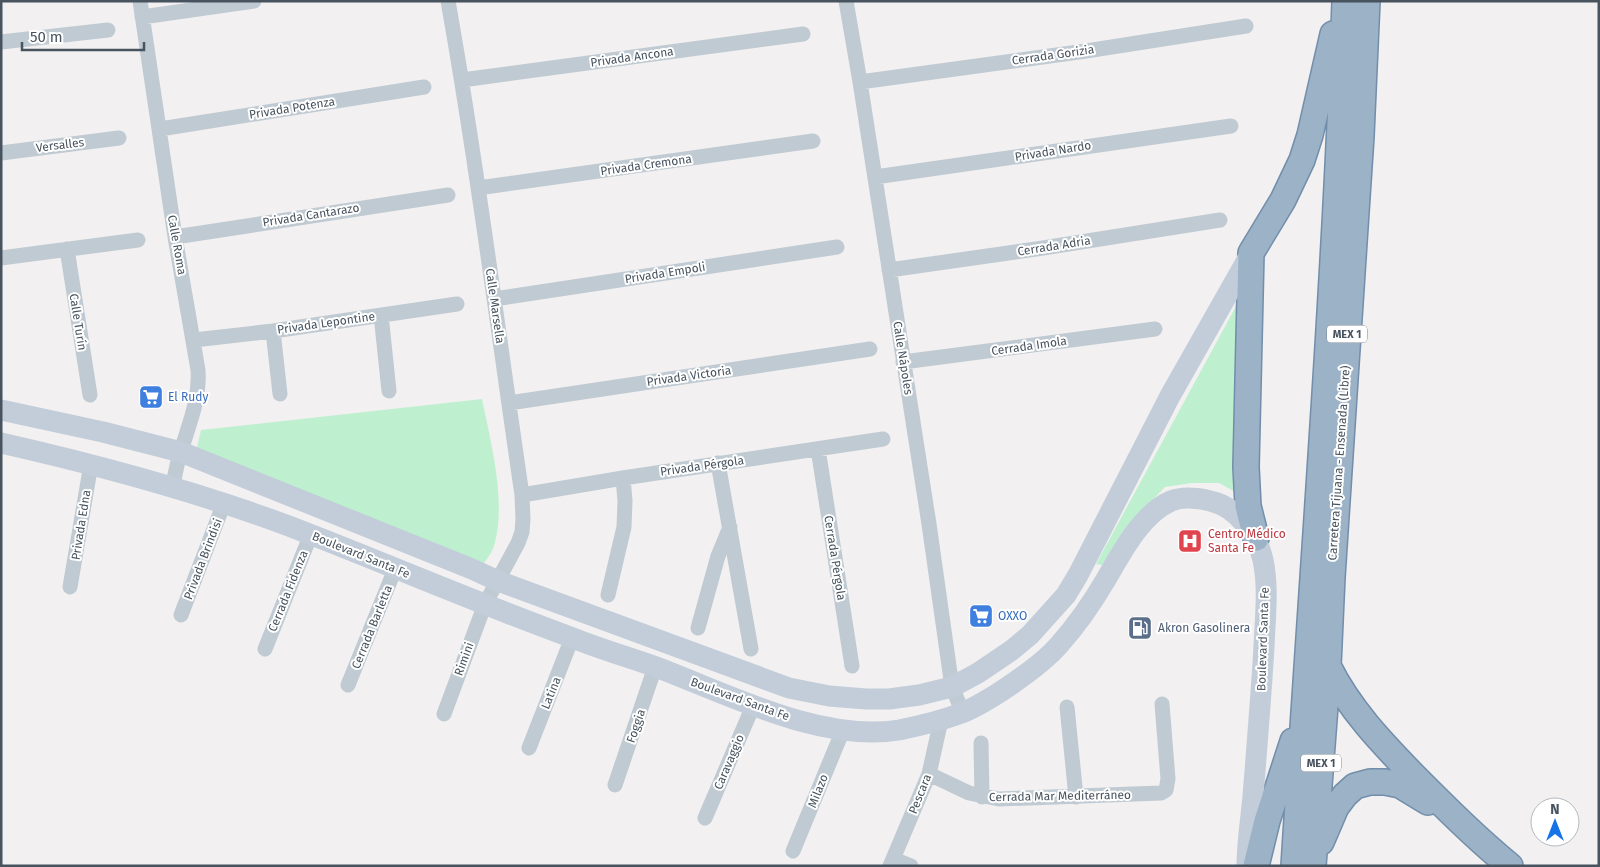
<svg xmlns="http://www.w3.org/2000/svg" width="1600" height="867" font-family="'Fira Sans',sans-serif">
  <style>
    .green { fill: #bef0d0 }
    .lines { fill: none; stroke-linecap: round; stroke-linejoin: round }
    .trunk-casing { stroke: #728eab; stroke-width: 28 }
    .minor { stroke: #c0cad2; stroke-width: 15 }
    .secondary { stroke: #c2cdd9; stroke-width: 21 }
    .trunk { stroke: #9bb2c7; stroke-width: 25 }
    .labels { text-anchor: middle; stroke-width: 4; stroke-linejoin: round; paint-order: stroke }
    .shield { fill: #fff; stroke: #7e878e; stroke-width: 1 }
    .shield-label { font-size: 11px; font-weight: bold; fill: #47535e }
    .street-label { font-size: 12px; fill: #47535e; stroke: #fff }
    .shop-label { font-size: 12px; fill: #366cbe; stroke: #fff; text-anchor: start }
    .health-label { font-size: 12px; fill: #be3a42; stroke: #fff; text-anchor: start }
    .service-label { font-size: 12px; fill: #4e5e75; stroke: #fff; text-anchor: start }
  </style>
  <rect width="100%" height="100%" fill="#f2f0f0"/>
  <path class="green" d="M1243,287L1239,494L1219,483H1192L1165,487L1141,512L1102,565L1096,564L1234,310Z
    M482,399C491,443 507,503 494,546C492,553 486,560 482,566L195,456L201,430Z"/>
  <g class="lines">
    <defs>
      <path id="trunk" d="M1256,538L1248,506L1246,467L1251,253L1283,200L1302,160L1310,135L1333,34
        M1328,666C1349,709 1382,743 1415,777C1446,808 1476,838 1510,866
        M1321,842L1336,807L1345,795L1355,786L1370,782H1385L1400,785L1428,802
        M1256,866L1267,821L1293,741
        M1294,866C1312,578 1335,290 1345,1
        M1313,866L1328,666L1332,577L1361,136L1367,1"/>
    </defs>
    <use href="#trunk" class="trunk-casing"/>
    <path class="minor" d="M140,1L175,237L198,370C200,399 189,424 181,451C177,462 175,474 173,486
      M846,1L860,82L929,524L952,687L963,713
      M142,17L254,1
      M1,42L108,30
      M462,80L803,34
      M860,82L1086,51L1246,26
      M160,129L424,87
      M1,153L119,138
      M875,177L1231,126
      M478,188L813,141
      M175,237L448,195
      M67,249L90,395
      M1,258L138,240
      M889,270L1043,248L1220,220
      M494,299L837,247
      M381,315L389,391
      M273,331L280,394
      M194,340L273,331L457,304
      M903,362L1155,329
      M509,403L870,349
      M818,449L852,666
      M718,463L751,649
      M522,495L623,478L883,439
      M70,587L91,464
      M608,595L624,527L625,501L623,478
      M181,615L224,503
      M698,628L718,556L730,527
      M265,649L311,534
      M348,685L395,569
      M1067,707L1076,797
      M444,714L485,604L518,543L522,532L523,519L522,495C498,331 477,165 448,1
      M981,743L982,797
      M529,748L572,638
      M929,774L969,793L999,799L1161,793L1166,790L1168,779L1162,704
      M615,785L655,667
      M705,818L753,706
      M793,851L843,730
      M893,859L911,866
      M890,866L929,774L941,720"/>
    <path class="secondary" d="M1,410L103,432L181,452L472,569L498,581L789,688L829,696L866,699H889L919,695L952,687L978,673L1012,650L1030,635L1066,595L1078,575L1170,396L1251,253
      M1,443C107,467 211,495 312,535C399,569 485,606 573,638C600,649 628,657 656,667C728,694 821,743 899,730C919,726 940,721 959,714C986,704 1040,667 1059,645C1076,626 1092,603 1105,581C1121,554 1141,514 1171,501C1186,495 1208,499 1222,505C1242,515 1258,538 1263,560C1269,588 1265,619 1264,647C1261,697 1257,746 1253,796C1251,819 1247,842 1247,866"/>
    <use href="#trunk" class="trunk"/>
  </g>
  <defs>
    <symbol id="supermarket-square" viewBox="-11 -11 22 22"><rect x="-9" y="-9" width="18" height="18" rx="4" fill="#3f7fe0" stroke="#fff"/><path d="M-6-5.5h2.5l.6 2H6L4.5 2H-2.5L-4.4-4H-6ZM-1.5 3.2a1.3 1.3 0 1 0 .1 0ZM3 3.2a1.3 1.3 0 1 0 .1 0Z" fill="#fff"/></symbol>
    <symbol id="hospital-square" viewBox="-11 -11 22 22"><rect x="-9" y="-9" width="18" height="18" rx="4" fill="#e0444e" stroke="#fff"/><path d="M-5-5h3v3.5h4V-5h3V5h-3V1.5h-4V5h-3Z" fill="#fff"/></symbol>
    <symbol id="fuel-square" viewBox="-11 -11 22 22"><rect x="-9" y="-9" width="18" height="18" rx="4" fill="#5c6f8a" stroke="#fff"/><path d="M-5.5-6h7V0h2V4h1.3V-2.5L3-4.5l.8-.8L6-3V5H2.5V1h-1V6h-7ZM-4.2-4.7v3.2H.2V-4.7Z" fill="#fff"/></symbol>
  </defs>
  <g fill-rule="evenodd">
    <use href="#supermarket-square" x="137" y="383" width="28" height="28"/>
    <use href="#hospital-square" x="1176" y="527" width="28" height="28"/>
    <use href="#supermarket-square" x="967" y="602" width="28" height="28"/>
    <use href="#fuel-square" x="1126" y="614" width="28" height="28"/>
  </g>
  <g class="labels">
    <g class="shield">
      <rect x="1327" y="325.5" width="40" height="17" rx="4"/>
      <rect x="1301" y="754.5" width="40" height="17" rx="4"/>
    </g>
    <g class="shield-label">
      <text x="1347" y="338">MEX 1</text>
      <text x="1321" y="767">MEX 1</text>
    </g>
    <g class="street-label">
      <text transform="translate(1053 55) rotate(-8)" y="4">Cerrada Gorizia</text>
      <text transform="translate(632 57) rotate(-8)" y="4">Privada Ancona</text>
      <text transform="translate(292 108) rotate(-9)" y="4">Privada Potenza</text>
      <text transform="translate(60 145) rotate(-7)" y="4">Versalles</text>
      <text transform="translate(1053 151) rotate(-9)" y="4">Privada Nardo</text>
      <text transform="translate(646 165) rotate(-8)" y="4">Privada Cremona</text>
      <text transform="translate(311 215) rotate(-9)" y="4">Privada Cantarazo</text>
      <text transform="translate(177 245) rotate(80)" y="4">Calle Roma</text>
      <text transform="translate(1054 246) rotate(-9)" y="4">Cerrada Adria</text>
      <text transform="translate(665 273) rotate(-9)" y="4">Privada Empoli</text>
      <text transform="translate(495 306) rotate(82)" y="4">Calle Marsella</text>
      <text transform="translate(78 322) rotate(81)" y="4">Calle Turín</text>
      <text transform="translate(326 323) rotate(-8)" y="4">Privada Lepontine</text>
      <text transform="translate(1029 346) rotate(-8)" y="4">Cerrada Imola</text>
      <text transform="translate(903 358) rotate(81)" y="4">Calle Nápoles</text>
      <text transform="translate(689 376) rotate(-8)" y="4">Privada Victoria</text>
      <text transform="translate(1339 463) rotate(-86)" y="4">Carretera Tijuana - Ensenada (Libre)</text>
      <text transform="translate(702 466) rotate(-8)" y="4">Privada Pérgola</text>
      <text transform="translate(81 525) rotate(-81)" y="4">Privada Edna</text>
      <text transform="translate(361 555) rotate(22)" y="4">Boulevard Santa Fe</text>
      <text transform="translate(835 558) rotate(81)" y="4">Cerrada Pérgola</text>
      <text transform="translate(203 559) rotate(-69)" y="4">Privada Brindisi</text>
      <text transform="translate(288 591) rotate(-68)" y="4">Cerrada Fidenza</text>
      <text transform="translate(372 627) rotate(-68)" y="4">Cerrada Barletta</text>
      <text transform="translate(1263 639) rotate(-88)" y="4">Boulevard Santa Fe</text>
      <text transform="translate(464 659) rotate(-70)" y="4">Rimini</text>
      <text transform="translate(551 693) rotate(-68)" y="4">Latina</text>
      <text transform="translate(740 699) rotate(20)" y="4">Boulevard Santa Fe</text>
      <text transform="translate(636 726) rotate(-71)" y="4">Foggia</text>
      <text transform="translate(729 762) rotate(-67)" y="4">Caravaggio</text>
      <text transform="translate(818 791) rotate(-68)" y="4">Milazo</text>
      <text transform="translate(920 794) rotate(-68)" y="4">Pescara</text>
      <text transform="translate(1060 796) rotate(-1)" y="4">Cerrada Mar Mediterráneo</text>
    </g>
    <g class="shop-label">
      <text x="168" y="401">El Rudy</text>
      <text x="998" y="620">OXXO</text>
    </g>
    <g class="health-label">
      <text x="1208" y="538">Centro Médico<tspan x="1208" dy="14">Santa Fe</tspan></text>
    </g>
    <g class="service-label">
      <text x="1158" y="632">Akron Gasolinera</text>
    </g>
  </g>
  <rect width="1600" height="867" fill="none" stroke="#47535e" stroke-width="5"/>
  <g transform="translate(1555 822)"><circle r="24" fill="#ffffff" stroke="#b5babf"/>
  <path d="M0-4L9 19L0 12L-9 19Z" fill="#1574e6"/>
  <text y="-8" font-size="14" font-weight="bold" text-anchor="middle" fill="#47535e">N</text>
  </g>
  <path d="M22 42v8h122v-8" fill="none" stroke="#47535e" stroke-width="2.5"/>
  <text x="30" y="42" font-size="15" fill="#47535e" stroke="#ffffff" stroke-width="4" paint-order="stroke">50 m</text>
</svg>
